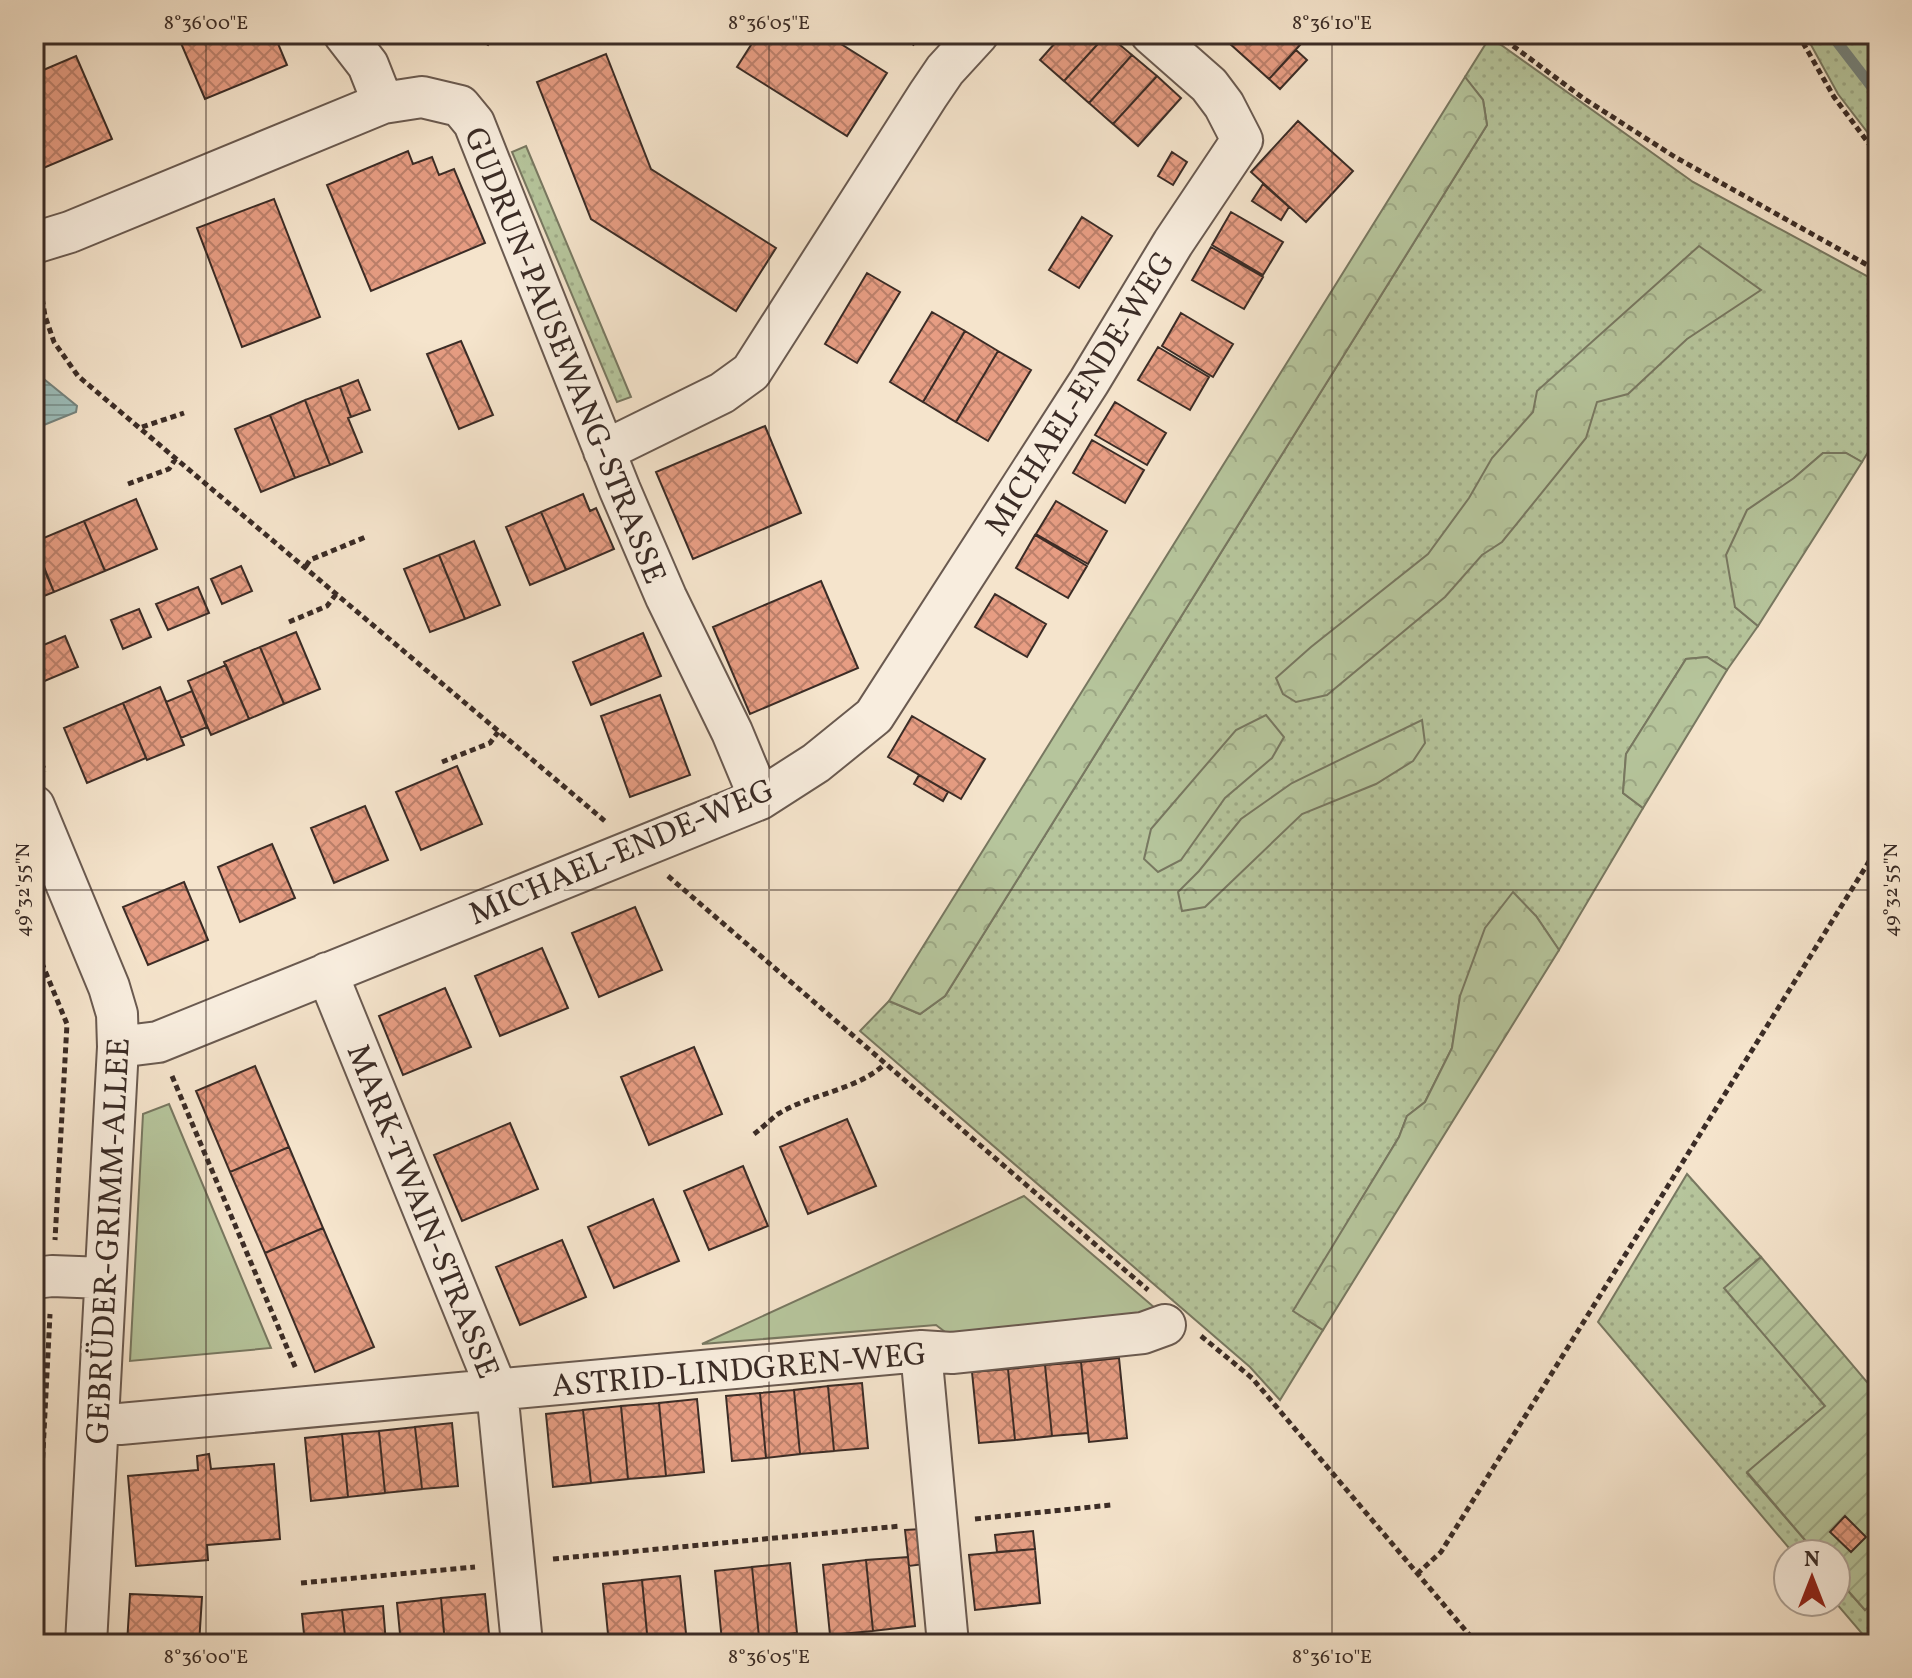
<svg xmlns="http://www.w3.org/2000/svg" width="1912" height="1678" font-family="Vollkorn,serif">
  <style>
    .grass { fill: url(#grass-dots); stroke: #787861; stroke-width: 2 }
    .forest { fill: url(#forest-crowns); stroke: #787861; stroke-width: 2 }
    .park { fill: #b6c59c; stroke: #787861; stroke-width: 2 }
    .garden { fill: url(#garden-furrows); stroke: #787861; stroke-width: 2 }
    .water { fill: url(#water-rules); stroke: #75847f; stroke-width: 2 }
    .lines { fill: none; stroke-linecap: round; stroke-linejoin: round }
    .stream { stroke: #75847f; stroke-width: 11 }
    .building { fill: url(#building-cross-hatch); stroke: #3b2c26; stroke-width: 2 }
    .street-casing { stroke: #6a5a50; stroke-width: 44 }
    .path { stroke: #3b2c26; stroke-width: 5; stroke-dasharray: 6 4; stroke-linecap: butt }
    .street { stroke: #f8edde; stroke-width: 40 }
    .ticks { fill: none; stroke: #3b2c26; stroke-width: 2; stroke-opacity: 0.45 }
    .labels { text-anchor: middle; stroke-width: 8; stroke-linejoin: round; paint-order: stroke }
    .street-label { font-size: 32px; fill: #3b2c26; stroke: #f8edde }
    .neatline { fill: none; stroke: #3b2c26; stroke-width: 3 }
    .ticks-label { font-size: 20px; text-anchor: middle; fill: #3b2c26 }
  </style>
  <defs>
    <pattern id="grass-dots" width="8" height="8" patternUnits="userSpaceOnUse" patternTransform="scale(2)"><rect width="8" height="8" fill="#b6c59c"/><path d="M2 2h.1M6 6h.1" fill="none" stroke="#9da986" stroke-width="1.8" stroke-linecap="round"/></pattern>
    <pattern id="forest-crowns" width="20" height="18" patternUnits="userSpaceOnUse" patternTransform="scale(2)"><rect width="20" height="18" fill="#b6c59c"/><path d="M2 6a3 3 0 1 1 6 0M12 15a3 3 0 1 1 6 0" fill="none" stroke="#9da986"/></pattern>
    <pattern id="garden-furrows" width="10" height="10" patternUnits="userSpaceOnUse" patternTransform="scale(2)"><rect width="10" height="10" fill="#b6c59c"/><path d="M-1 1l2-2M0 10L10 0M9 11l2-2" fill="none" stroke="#9da986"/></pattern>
    <pattern id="water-rules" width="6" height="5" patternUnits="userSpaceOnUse" patternTransform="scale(2)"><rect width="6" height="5" fill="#9cbebb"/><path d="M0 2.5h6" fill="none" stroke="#809b98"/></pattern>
    <pattern id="building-cross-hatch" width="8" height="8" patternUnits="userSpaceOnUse" patternTransform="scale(2)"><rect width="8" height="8" fill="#e79d83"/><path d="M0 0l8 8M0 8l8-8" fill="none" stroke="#bc806b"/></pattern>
  </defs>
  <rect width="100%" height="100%" fill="#f5e4cc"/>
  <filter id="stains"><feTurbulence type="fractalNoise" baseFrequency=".0025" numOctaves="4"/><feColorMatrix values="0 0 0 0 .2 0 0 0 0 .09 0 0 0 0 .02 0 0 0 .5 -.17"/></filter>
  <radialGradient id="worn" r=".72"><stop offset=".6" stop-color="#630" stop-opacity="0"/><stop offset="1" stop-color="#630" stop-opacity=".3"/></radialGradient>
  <path class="grass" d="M1805,34H1869L1878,46V146L1838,94Z
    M1490,37L1693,182L1878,282V436L1862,462L1846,453H1823L1794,478L1735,607L1758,626L1727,670L1707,657L1686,659L1626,754L1623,793L1643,808L1559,950L1536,916L1460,996L1452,1048L1425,1102L1407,1116L1399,1137L1294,1311L1323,1330L1280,1400L1250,1367L860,1031L889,1001L920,1014L945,996L1487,125L1483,100L1465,77Z
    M526,146L631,397L617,402L512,152Z
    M1687,1174L1761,1257L1725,1288L1825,1406L1747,1473L1817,1554H1794L1598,1322Z
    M1836,1577L1865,1610L1878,1599V1637L1870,1643L1835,1602Z"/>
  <path class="forest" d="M1465,77L1483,100L1487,125L945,996L920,1014L889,1001Z
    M1699,246L1761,290L1687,339L1628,394L1597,402L1586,438L1502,542L1482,555L1445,597L1327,695L1296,702L1283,694L1276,678L1311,647L1428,554L1469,498L1492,458L1533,412L1537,391Z
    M1823,453H1846L1862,462L1758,626L1735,607L1726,555L1747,510L1794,478Z
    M1707,657L1727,670L1643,808L1623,793L1626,754L1686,659Z
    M1266,715L1284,737L1272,758L1225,798L1181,860L1158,872L1144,859L1151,829L1236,730Z
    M1422,720L1425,743L1413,761L1376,784L1302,814L1205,907L1182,911L1178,892L1199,871L1241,819L1292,783Z
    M1513,892L1536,916L1559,950L1323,1330L1293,1311L1399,1137L1407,1116L1425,1102L1452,1048L1460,996L1485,928Z"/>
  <path class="park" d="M169,1104L271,1348L130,1361L143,1114Z
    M1024,1196L1155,1308L1145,1319L953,1338L936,1325L702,1344Z"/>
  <path class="garden" d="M1761,1257L1878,1395V1599L1865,1610L1836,1577V1554H1817L1747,1472L1825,1406L1724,1288Z"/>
  <path class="water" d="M34,371L77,406L76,412L34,429Z"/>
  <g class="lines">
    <path class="stream" d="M1831,34L1878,95"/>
  </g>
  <path class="building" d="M177,34H274L287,65L205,99Z
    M470,34H495L488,45Z
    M758,34H825L887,73L847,136L737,67Z
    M1063,34H1107L1064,81L1040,60Z
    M1107,34L1132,55L1089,103L1064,81Z
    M1219,34H1310L1269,79Z
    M1296,50L1307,60L1280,89L1269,79Z
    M606,54L651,169L776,248L736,311L591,219L537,82Z
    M1132,55L1157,76L1113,124L1089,103Z
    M76,56L112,139L34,172V74Z
    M1157,76L1181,98L1138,146L1113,124Z
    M1298,121L1353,171L1306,222L1251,172Z
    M408,151L413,164L432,157L439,175L454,169L485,243L371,291L327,185Z
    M1172,152L1187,162L1173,185L1158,176Z
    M1263,184L1289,207L1281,220L1252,201Z
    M274,199L320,317L242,347L197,228Z
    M1231,212L1283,242L1263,275L1212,245Z
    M1082,217L1112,236L1079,288L1049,270Z
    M1211,247L1263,277L1244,309L1192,280Z
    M867,273L900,292L857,363L825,344Z
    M932,312L965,331L923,402L890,382Z
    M1181,313L1233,344L1213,377L1162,346Z
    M965,331L998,351L956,422L923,402Z
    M461,341L493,415L459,429L427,354Z
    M1158,347L1209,377L1190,410L1138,380Z
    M998,351L1031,370L988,441L956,422Z
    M358,380L370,410L351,417L340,387Z
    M340,387L351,417L348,418L362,452L330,465L305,400Z
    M305,400L330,465L295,478L270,415Z
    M1115,402L1166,433L1147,465L1095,435Z
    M270,415L295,478L261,492L235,429Z
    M765,426L801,513L693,559L656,472Z
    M1092,440L1144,470L1125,503L1073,473Z
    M583,494L590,511L596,508L614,549L566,570L541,512Z
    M136,499L157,549L105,571L84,521Z
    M1056,501L1107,531L1088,564L1036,534Z
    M541,512L566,570L530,585L506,527Z
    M84,521L105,571L54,592L34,542Z
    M1035,535L1087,566L1068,598L1016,568Z
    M474,541L500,605L465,619L439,555Z
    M34,546L54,592L34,600Z
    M439,555L465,619L430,632L404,569Z
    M241,566L252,591L222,604L211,579Z
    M821,581L858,668L750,714L713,627Z
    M198,587L209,613L168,630L156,604Z
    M995,594L1046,624L1027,657L975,627Z
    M139,609L151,637L123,649L111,620Z
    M296,632L320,689L284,704L260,647Z
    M643,633L661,676L591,705L573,662Z
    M65,636L78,667L35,685L34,649Z
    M260,647L284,704L249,719L224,662Z
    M226,665L249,719L211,735L188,681Z
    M160,687L184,745L147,760L123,703Z
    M192,691L207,727L181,738L166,702Z
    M660,695L690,775L630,797L601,716Z
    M123,703L146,758L87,783L64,728Z
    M912,716L985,759L961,799L888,757Z
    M457,766L482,824L421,850L396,792Z
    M919,775L948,792L943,801L914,784Z
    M365,806L388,860L334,883L311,828Z
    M272,844L295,898L240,922L218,867Z
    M184,882L208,940L148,965L123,907Z
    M635,907L662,970L599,997L572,933Z
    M542,948L568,1008L500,1036L475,976Z
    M445,988L471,1047L403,1075L379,1016Z
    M34,1024H38L36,1070H34Z
    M694,1047L722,1114L649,1145L621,1077Z
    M255,1066L289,1147L230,1172L196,1091Z
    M847,1119L876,1186L808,1214L780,1147Z
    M510,1123L538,1189L462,1221L434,1155Z
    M289,1147L323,1228L265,1253L230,1172Z
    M743,1166L768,1226L709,1250L684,1191Z
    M653,1199L679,1261L614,1288L588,1227Z
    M323,1228L374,1347L315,1372L265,1253Z
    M562,1240L586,1297L520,1325L496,1267Z
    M1119,1358L1127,1438L1089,1442L1081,1362Z
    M1081,1362L1088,1433L1052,1436L1045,1365Z
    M1045,1365L1052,1436L1015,1440L1008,1369Z
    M1008,1369L1015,1440L979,1443L972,1372Z
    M862,1383L868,1448L834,1451L828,1386Z
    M828,1386L834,1451L800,1454L794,1390Z
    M794,1390L800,1454L766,1458L760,1393Z
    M760,1393L766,1458L732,1461L726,1396Z
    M697,1399L704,1472L666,1476L659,1403Z
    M659,1403L666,1476L628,1479L621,1406Z
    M621,1406L628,1479L591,1483L583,1410Z
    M583,1410L591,1483L553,1487L546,1414Z
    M452,1423L458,1486L422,1489L415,1427Z
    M415,1427L422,1489L385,1493L379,1431Z
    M379,1431L385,1493L348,1497L342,1434Z
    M342,1434L348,1497L311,1501L305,1438Z
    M209,1454L211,1469L274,1464L280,1539L207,1545L208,1560L136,1566L128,1476L198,1470L197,1456Z
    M1845,1516L1866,1537L1851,1552L1830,1532Z
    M922,1529L925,1564L909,1566L905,1530Z
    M1033,1531L1035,1549L997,1552L995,1535Z
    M1035,1549L1040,1603L975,1610L969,1555Z
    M908,1557L915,1626L873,1631L866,1560Z
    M866,1560L873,1631L830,1635L823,1565Z
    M790,1563L797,1633L759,1637L752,1567Z
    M752,1567L759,1637L722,1641L715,1571Z
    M680,1576L687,1643L648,1644L642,1580Z
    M642,1580L648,1644H609L603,1584Z
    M130,1594L202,1597L199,1644H127Z
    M485,1594L490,1644H445L441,1598Z
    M441,1598L445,1644H401L397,1603Z
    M383,1606L386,1644H346L342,1610Z
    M342,1610L346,1644H305L302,1614Z"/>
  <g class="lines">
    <defs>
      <path id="street" d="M344,34L368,65L383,103
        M34,243L70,232L383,103L422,97L460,106L474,123L620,490L666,597L732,732L760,799
        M604,451L722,393L751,372L928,95L945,70L978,34
        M34,806L109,987L117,1014L118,1047L86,1644
        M327,973L497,1390L522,1644
        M118,1047L158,1042L760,799L816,763L874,716L1089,382L1173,243L1242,140L1224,105L1209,85L1151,34
        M34,1278L52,1276L104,1278
        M921,1351L948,1644
        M98,1424H120L921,1351L952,1353L1143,1333L1165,1325"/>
    </defs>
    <use href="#street" class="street-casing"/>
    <path class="path" d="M903,34L917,46
      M1497,34L1583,98L1675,157L1878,271
      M1798,34L1834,97L1878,156
      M39,279L45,316L54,342L78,376L606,822
      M142,427L184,413
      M128,484L169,469L176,458
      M306,566L310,560L368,536
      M289,622L327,606L337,593
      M34,744L45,772
      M442,762L490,743L498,732
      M668,876L1148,1290
      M34,944L67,1024L55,1240
      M172,1076L296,1369
      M754,1134C762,1128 770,1120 778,1114C812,1093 855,1091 885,1064
      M1201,1336L1252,1378L1477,1644
      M975,1519L1111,1505
      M553,1559L901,1526
      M1417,1574L1441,1552L1878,847
      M301,1583L475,1567
      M34,1628L50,1314"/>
    <use href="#street" class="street"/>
  </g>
  <path class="ticks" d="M206,34V1644M769,34V1644M1332,34V1644M34,890H1878"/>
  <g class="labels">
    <g class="street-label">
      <text transform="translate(566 355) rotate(68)" y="11">GUDRUN-PAUSEWANG-STRASSE</text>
      <text transform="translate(1079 393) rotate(-58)" y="11">MICHAEL-ENDE-WEG</text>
      <text transform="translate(621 851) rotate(-23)" y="11">MICHAEL-ENDE-WEG</text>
      <text transform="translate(424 1211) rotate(68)" y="11">MARK-TWAIN-STRASSE</text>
      <text transform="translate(107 1241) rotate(-87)" y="11">GEBRÜDER-GRIMM-ALLEE</text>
      <text transform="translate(739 1369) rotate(-5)" y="11">ASTRID-LINDGREN-WEG</text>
    </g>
  </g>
  <rect width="1912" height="1678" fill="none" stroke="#f5e4cc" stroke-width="88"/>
  <g transform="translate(1812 1578)"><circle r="38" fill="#f8edde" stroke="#aca094" stroke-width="2"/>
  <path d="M0-6L14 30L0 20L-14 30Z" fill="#8f2418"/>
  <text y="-12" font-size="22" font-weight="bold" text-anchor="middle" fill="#3b2c26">N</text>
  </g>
  <rect x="44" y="44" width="1824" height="1590" class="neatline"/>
  <g class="ticks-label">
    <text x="206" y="29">8°36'00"E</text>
    <text x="769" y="29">8°36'05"E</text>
    <text x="1332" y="29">8°36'10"E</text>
    <text transform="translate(22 890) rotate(-90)" y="7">49°32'55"N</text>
    <text transform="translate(1890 890) rotate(-90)" y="7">49°32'55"N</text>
    <text x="206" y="1663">8°36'00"E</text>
    <text x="769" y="1663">8°36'05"E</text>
    <text x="1332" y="1663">8°36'10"E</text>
  </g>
  <rect width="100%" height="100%" filter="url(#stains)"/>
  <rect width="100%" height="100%" fill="url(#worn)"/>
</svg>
